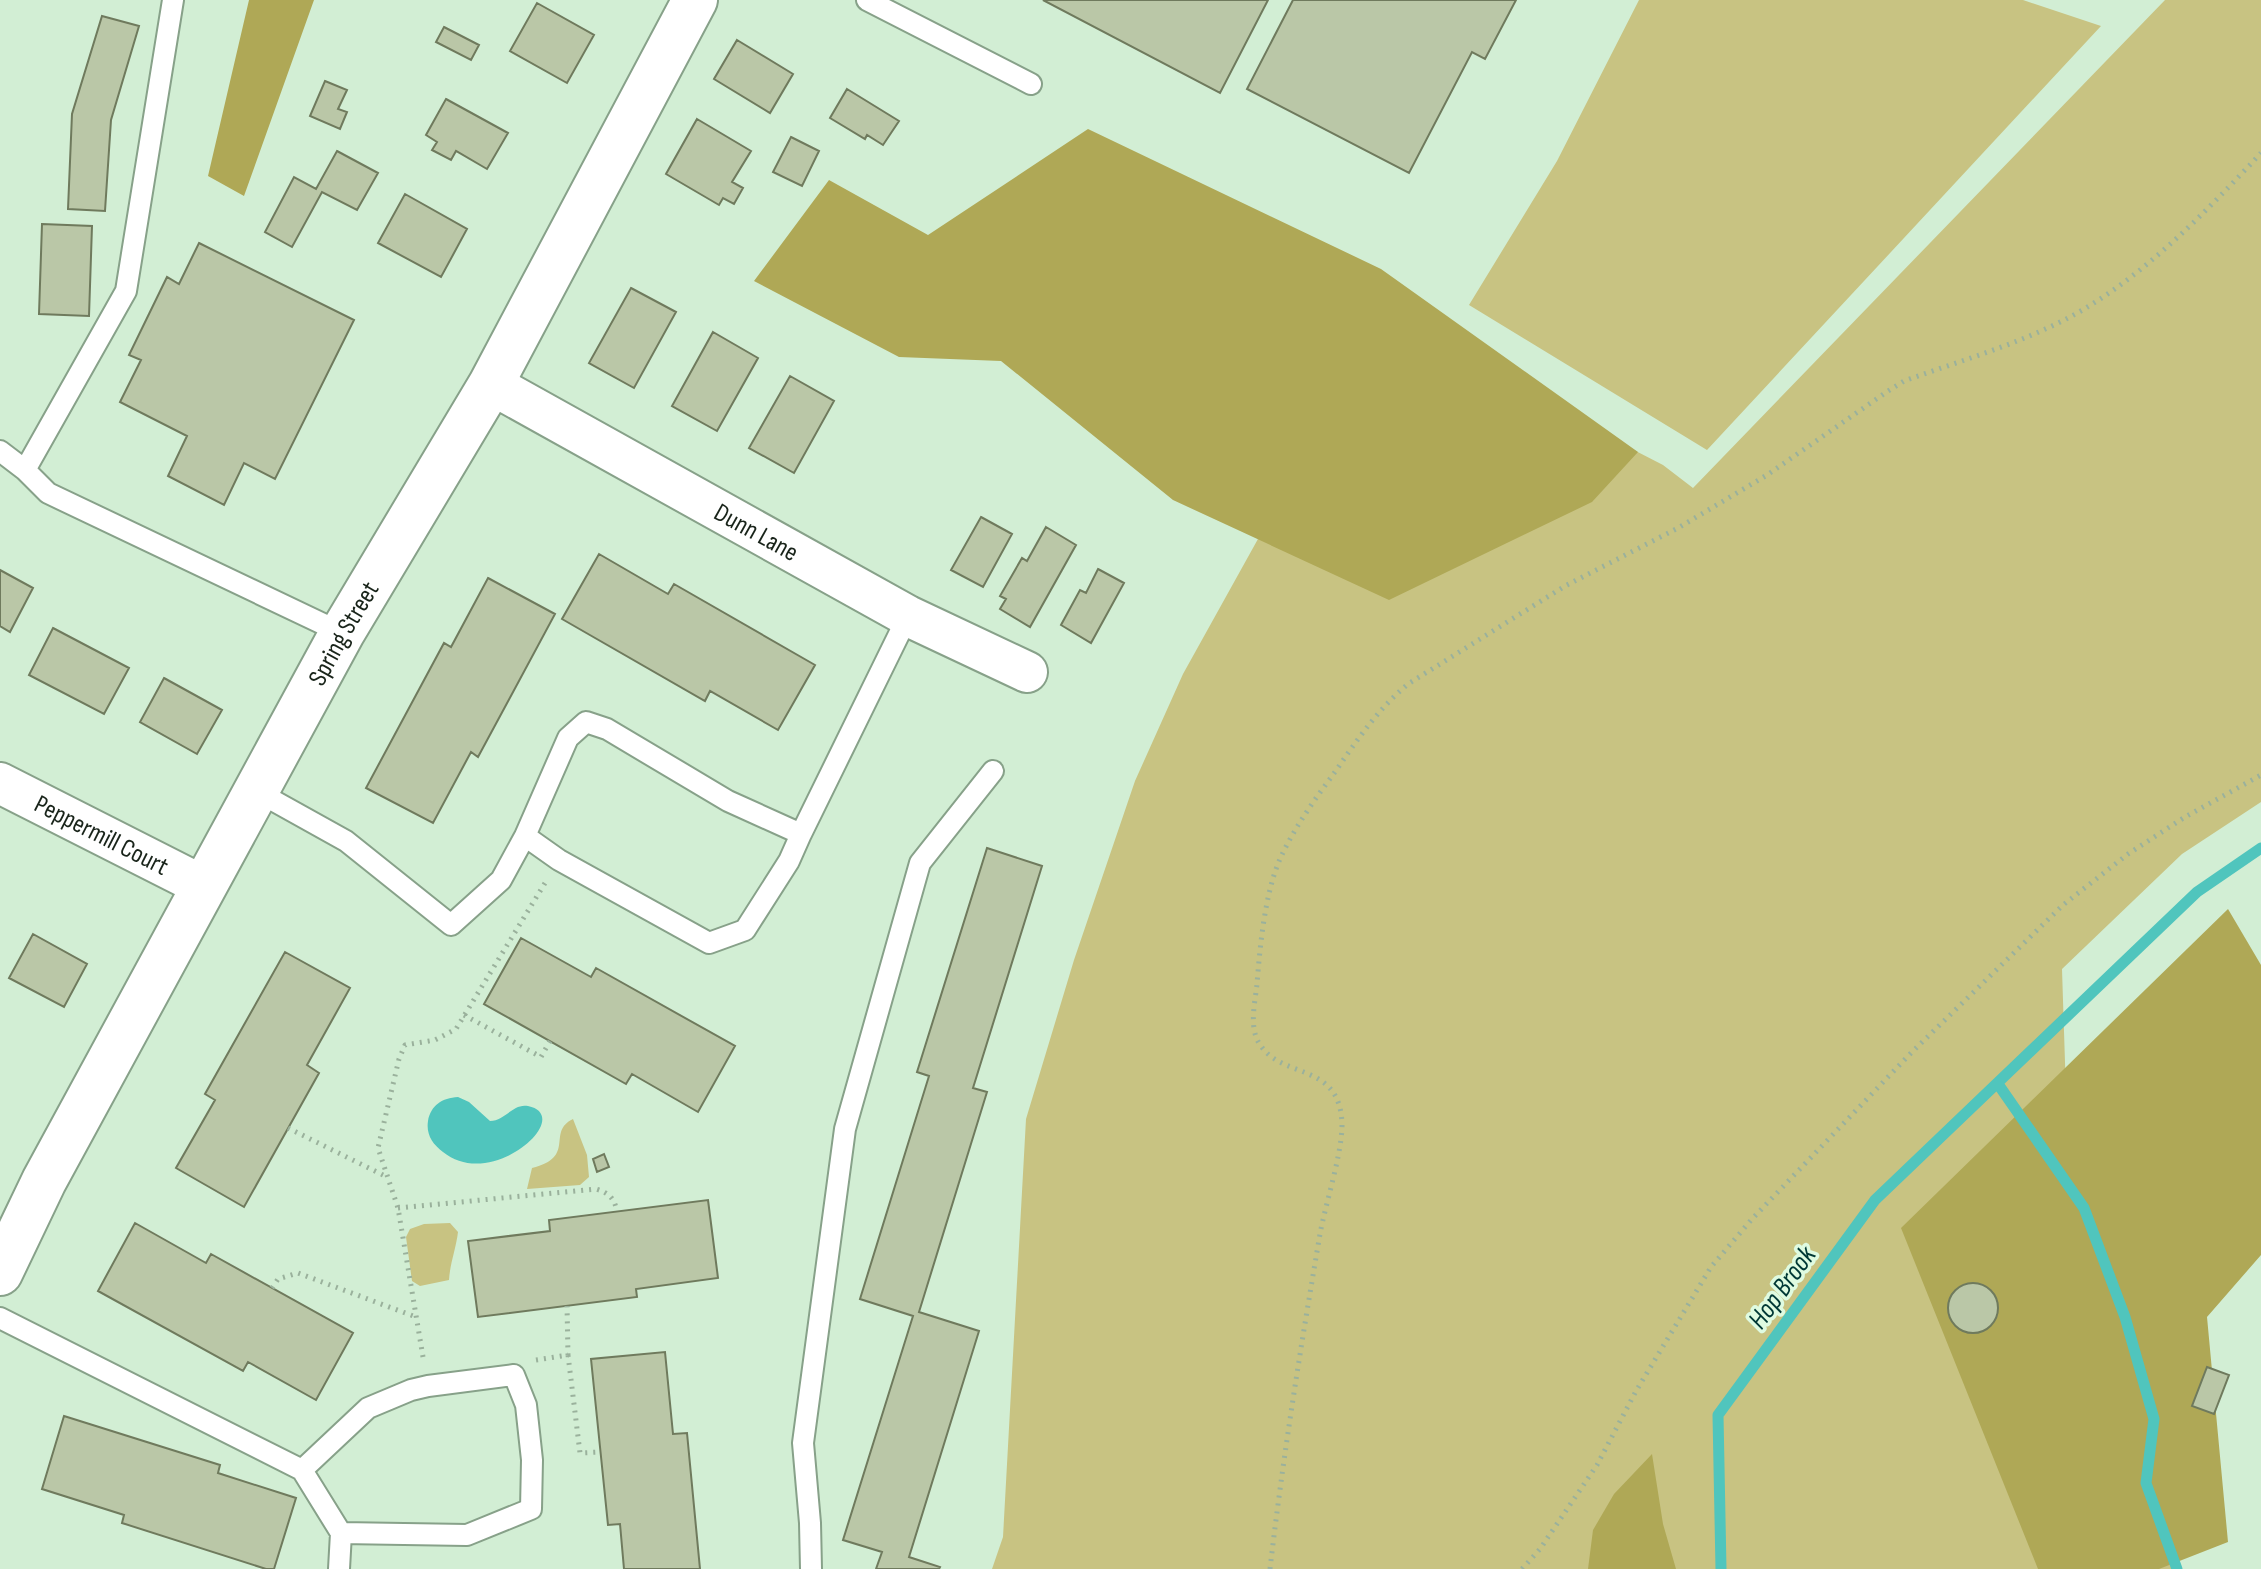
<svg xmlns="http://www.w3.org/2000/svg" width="2261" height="1569" font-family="'Sofia Sans Condensed',sans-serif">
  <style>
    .green { fill: #c8c382 }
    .forest { fill: #afa856 }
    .water { fill: #50c5bd }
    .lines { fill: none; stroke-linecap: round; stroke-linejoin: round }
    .stream { stroke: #50c5bd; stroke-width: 11 }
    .building { fill: #bac7a7; stroke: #6f7a5d; stroke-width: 2 }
    .lane-casing { stroke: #87a189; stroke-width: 24 }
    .street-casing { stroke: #87a189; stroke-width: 44 }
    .secondary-casing { stroke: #87a189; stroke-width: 48 }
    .path { stroke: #9ab19c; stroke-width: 5; stroke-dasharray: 2 6; stroke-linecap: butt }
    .lane { stroke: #fff; stroke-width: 20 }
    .street { stroke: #fff; stroke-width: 40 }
    .secondary { stroke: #fff; stroke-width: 44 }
    .labels { text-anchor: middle; stroke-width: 7; stroke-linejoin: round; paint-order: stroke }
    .street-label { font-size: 26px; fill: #19241a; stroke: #dffbe1 }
    .water-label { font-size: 28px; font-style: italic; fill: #003835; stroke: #dffbe1 }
  </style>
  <rect width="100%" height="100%" fill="#d2eed4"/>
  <path class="green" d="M1639,0H2023L2101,26L1707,450L1469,305L1557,161Z
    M2165,0H2261V802L2182,854L2062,969L2073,1311L2130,1500L2175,1569H992L1003,1537L1026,1119L1074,960L1135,781L1183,674L1309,447L1593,429L1663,465L1693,488Z
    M573,1119L587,1155L589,1177L580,1185L527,1189L532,1168C577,1157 546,1132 573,1119Z
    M450,1223L458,1232C456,1249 450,1263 449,1280L420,1286L412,1281L406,1237L410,1229L424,1224Z"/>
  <path class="forest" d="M249,0H314L244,196L208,176Z
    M1088,129L1381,269L1638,452L1592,502L1389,600L1173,500L1001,361L899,357L754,281L829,180L928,235Z
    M2228,909L2261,965V1255L2207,1317L2228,1542L2159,1569H2038L1901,1228Z
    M1652,1454L1663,1524L1676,1569H1588L1593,1530L1614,1494Z"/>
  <path class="water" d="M458,1097L469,1102L490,1121C505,1121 513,1103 528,1106C576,1116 492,1192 443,1152C432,1144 426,1134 428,1121C431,1105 442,1098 458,1097Z"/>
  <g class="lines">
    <path class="stream" d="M1998,1084L2084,1208L2125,1317L2154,1419L2146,1483L2177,1569
      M1721,1569L1718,1415L1875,1200L2197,892L2261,848"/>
  </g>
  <path class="building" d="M1043,0H1268L1220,93Z
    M1293,0H1516L1485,59L1472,52L1409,173L1247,89Z
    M537,3L594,35L567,83L510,51Z
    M102,16L139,26L111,120L105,211L68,209L72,114Z
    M444,27L479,45L471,60L436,42Z
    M737,40L793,74L770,113L714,79Z
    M325,81L347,90L338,109L347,112L340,129L310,116Z
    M847,89L899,121L883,145L867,135L865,139L830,118Z
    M446,99L508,133L487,169L456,151L451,160L432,150L437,142L426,135Z
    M697,119L751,151L732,182L743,188L734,204L723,198L719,205L666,174Z
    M791,137L819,151L802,186L773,172Z
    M337,151L378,173L357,210L322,192L292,247L265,232L294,177L316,189Z
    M405,194L467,229L441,277L378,243Z
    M42,224L92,226L89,316L39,314Z
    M199,243L354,320L275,479L244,463L224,505L168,476L187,436L120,402L141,360L129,355L167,277L179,284Z
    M631,288L676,312L634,388L589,363Z
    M713,332L758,358L717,431L672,406Z
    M790,376L834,401L794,473L749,448Z
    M981,517L1012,534L983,587L951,570Z
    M1046,527L1076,545L1030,627L1000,609L1006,599L1000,596L1022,558L1027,561Z
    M599,554L668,594L674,584L815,665L778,730L710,691L705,701L562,619Z
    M1098,569L1124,583L1091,643L1061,625L1080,590L1086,593Z
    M0,570L33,588L10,632L0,626Z
    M488,578L555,614L478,757L471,752L433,823L366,788L444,643L451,647Z
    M53,628L129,668L104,714L29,675Z
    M164,678L222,710L197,754L140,722Z
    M987,848L1042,866L973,1088L987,1092L919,1312L979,1331L909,1557L940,1567L939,1569H876L882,1552L843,1540L913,1316L860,1299L929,1076L917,1072Z
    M33,934L87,964L64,1007L9,978Z
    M521,938L591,977L596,968L735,1046L698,1112L632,1074L626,1084L484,1004Z
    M285,952L350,988L307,1065L319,1073L244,1207L176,1168L215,1100L205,1094Z
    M604,1154L609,1167L597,1172L593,1159Z
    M708,1200L718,1278L636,1289L637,1297L478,1317L468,1241L550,1231L549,1220Z
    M135,1223L206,1263L211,1254L353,1333L316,1400L248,1362L243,1371L98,1291Z
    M1948 1308a25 25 0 1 1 50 0a25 25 0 1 1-50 0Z
    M665,1352L673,1434L687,1433L700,1569H624L620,1524L608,1525L591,1359Z
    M2207,1367L2229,1375L2214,1414L2192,1406Z
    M64,1416L220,1465L218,1473L296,1498L274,1569H266L122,1523L124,1515L42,1489Z"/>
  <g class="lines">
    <defs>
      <path id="lane" d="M867,0L1031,84
        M0,451L25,470L48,493L342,633
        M25,470L126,291L173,0
        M256,791L346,841L451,925L501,880L525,836L568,738L586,722L607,729L728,801L801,834L908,616
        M525,836L559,860L709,943L745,930L789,861L801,834
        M0,1318L302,1470L341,1533L339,1569
        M302,1470L368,1408L411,1390L428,1386L514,1375L526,1405L532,1460L531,1509L467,1535L341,1533
        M811,1569L810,1523L803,1443L845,1129L920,863L993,771"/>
      <g id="street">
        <path id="s1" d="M491,384L908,616L1027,672"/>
        <path id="s2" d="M0,783L205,887"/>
      </g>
      <g id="secondary">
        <path id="s3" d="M0,1273L44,1181L342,633L491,384L695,0"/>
      </g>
    </defs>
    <use href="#lane" class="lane-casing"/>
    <use href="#street" class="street-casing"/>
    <use href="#secondary" class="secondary-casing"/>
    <path class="path" d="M464,1015L541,1057L550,1041
      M288,1128L387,1177
      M398,1208L596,1189C609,1193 614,1198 617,1211
      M272,1288L278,1279L298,1273L416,1317
      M568,1355L580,1453L601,1452
      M423,1357L398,1208L378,1148L399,1059L405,1045L435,1040L456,1029L545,883
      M536,1360L568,1355L567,1306
      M1270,1569C1283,1457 1301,1345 1320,1234C1326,1202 1341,1157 1342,1127C1342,1060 1281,1081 1259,1043C1249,1027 1255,1002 1257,984C1260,946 1265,893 1280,859C1294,828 1315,799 1335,772C1357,740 1378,709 1408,684L1565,586L1678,528L1767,475L1888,391L1904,381C1954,363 2006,348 2054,325C2133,288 2202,216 2261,153
      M1522,1569L1540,1549L1597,1465L1636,1391L1711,1267L1752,1219L1911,1053L2063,905L2128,854L2185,817L2261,775"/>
    <use href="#lane" class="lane"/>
    <use href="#street" class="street"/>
    <use href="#secondary" class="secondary"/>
  </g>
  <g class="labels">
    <g class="street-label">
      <text dy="9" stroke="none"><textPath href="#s1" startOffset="304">Dunn Lane</textPath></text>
      <text dy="9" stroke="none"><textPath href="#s3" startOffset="726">Spring Street</textPath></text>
      <text dy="9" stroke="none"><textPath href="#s2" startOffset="114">Peppermill Court</textPath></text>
    </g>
    <g class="water-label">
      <text transform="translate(1781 1287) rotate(-54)" y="10">Hop Brook</text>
    </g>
  </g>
</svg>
